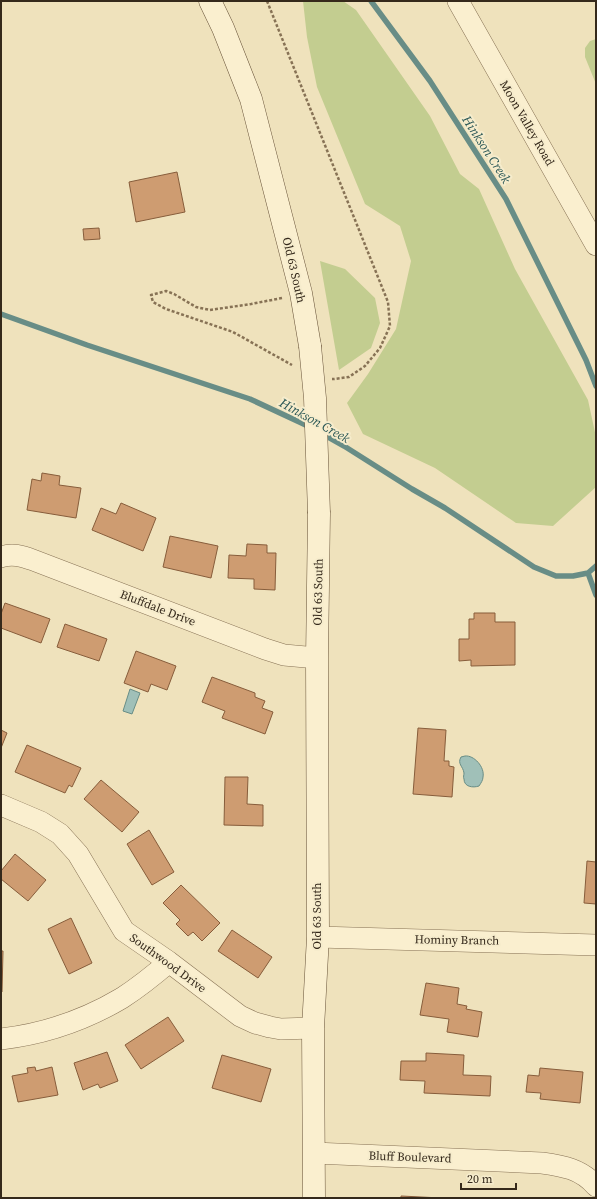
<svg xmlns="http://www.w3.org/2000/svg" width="597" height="1199" font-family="'Source Serif 4',serif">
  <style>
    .green { fill: #c3cd90 }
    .water { fill: #a0c0b8; stroke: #688d86 }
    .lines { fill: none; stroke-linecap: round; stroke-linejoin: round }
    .stream { stroke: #688d86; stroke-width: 5.5 }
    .building { fill: #ce9c71; stroke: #875d3b }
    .minor-casing { stroke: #877255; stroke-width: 22 }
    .secondary-casing { stroke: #685339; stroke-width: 23 }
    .path { stroke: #877255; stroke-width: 2.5; stroke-dasharray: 3 2; stroke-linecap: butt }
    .minor { stroke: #faefcf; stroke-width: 21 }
    .secondary { stroke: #faefcf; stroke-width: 22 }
    .secondary-bridge-casing { stroke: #685339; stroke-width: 23; stroke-linecap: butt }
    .secondary-bridge { stroke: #faefcf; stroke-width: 22 }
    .labels { text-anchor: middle; stroke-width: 4; stroke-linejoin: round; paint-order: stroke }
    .street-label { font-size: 12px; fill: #35291b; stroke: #f6eccc }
    .water-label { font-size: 13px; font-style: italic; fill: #295655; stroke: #f6eccc }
  </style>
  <rect width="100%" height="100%" fill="#efe2bc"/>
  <path class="green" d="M303,1H343L356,10L430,116L460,174L479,189L515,269L588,400L596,437V487L553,526L516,523L435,468L363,434L347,403L368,374L396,329L411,261L400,226L365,204L317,87L307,37Z
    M596,39V84L585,57V48L590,41Z
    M320,261L345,269L375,298L380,323L371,348L339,370Z"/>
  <path class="water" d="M130,689L140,693L132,714L123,711Z
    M465,756C474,755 485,767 483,777C483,780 481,783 479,786C473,788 464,787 464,779C463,777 464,775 464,773C463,766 457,764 461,757Z"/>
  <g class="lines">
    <path class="stream" d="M371,1L430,81L506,199L586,360L596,386
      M1,314L87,345L250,399L310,427
      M321,433L344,446L412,489L445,508L534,567L556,576H573L588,573L596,566
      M588,573L596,595"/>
  </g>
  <path class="building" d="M177,172L185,212L136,222L129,182Z
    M99,228L100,239L84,240L83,229Z
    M42,473L60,476L59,485L81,488L76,518L27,510L32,479L41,481Z
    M121,503L156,518L143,551L92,530L101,508L116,514Z
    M170,536L218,546L211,578L163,567Z
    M247,544L267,545V553H276L275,590L254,589V579L228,578L229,555L246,556Z
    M5,603L50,619L41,643L1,628V614Z
    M474,613H495V622H515V665L471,666V660L459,661V639H469V619H474Z
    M65,624L107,639L99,661L57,647Z
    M136,651L176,666L167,690L151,684L148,692L124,683Z
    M212,677L255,693V697L265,701L262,708L273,712L265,734L222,718L225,711L202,702Z
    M418,728L446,730L444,761H449V766L454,767L452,797L413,794Z
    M1,730L7,733L1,748Z
    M27,745L81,768L72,787L69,785L65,793L15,772Z
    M225,777H248L247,804L263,805V826L224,825Z
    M101,780L139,812L122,832L84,799Z
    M149,830L174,872L152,885L127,844Z
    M15,854L46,880L28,901L1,879V871Z
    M587,861L596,862V904L584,903Z
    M181,885L220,923L202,941L193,932L188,936L176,924L180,920L163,903Z
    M71,918L92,963L69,974L48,929Z
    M232,930L272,957L258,978L218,951Z
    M1,951H3L2,992H1Z
    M426,983L459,988L457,1004L467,1006L466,1009L482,1012L478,1037L447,1032L449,1019L420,1015Z
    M168,1017L184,1041L141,1069L125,1045Z
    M107,1052L118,1081L100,1088L98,1084L83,1090L74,1063Z
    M426,1053L464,1055L463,1075L491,1076L490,1096L424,1093L425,1081L400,1080L401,1061H426Z
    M222,1055L271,1069L261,1102L212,1088Z
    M35,1067L36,1071L52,1067L58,1095L18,1102L12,1076L28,1073L27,1068Z
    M540,1068L583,1072L580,1103L540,1099L541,1093L526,1092L528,1075L539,1076Z
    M401,1196L441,1198H401Z"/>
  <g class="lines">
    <defs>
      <path id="minor" d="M458,1L596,245
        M1,557C12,553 22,556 33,560L265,649L284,655L317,658
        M1,805L41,822L60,834L78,854L124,931L169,962L240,1016L255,1023L270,1027L281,1029L313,1028
        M318,937L596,945
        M1,1039C44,1034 85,1020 122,998C139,987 154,975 169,962
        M314,1153L542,1163C564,1166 581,1169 596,1186"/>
      <path id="secondary" d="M210,1L223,28L251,99L301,293L310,346
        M314,1198L313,1028L318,937L317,658L319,513"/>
    </defs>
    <use href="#minor" class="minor-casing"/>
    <use href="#secondary" class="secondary-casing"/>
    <path class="path" d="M267,1L388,302L390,326L380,348L365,366L349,377L334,379H332
      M282,298L251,304L210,310L196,307L174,294L166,291L151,295L153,302L166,309L233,332L292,365"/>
    <use href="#minor" class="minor"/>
    <use href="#secondary" class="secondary"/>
    <defs>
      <path id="secondary-bridge" d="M310,346L315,398L319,513"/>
    </defs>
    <use href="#secondary-bridge" class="secondary-bridge-casing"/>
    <use href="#secondary-bridge" class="secondary-bridge"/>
  </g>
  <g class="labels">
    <g class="street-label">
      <text transform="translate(527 123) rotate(60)" y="4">Moon Valley Road</text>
      <text transform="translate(294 270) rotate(77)" y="4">Old 63 South</text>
      <text transform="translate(318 592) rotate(-89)" y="4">Old 63 South</text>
      <text transform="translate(158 608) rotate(21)" y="4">Bluffdale Drive</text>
      <text transform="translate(317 916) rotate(-90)" y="4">Old 63 South</text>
      <text transform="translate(457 940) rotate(1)" y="4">Hominy Branch</text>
      <text transform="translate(168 963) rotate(36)" y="4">Southwood Drive</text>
      <text transform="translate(410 1157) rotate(2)" y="4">Bluff Boulevard</text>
    </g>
    <g class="water-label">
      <text transform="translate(487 149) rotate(57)" y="5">Hinkson Creek</text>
      <text transform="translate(315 420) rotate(29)" y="5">Hinkson Creek</text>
    </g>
  </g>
  <rect width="597" height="1199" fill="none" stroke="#35291b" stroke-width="4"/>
  <path d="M461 1183v6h55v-6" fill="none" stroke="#35291b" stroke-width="2"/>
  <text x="467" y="1183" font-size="12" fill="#35291b" stroke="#f6eccc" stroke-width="3" paint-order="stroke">20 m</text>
</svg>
